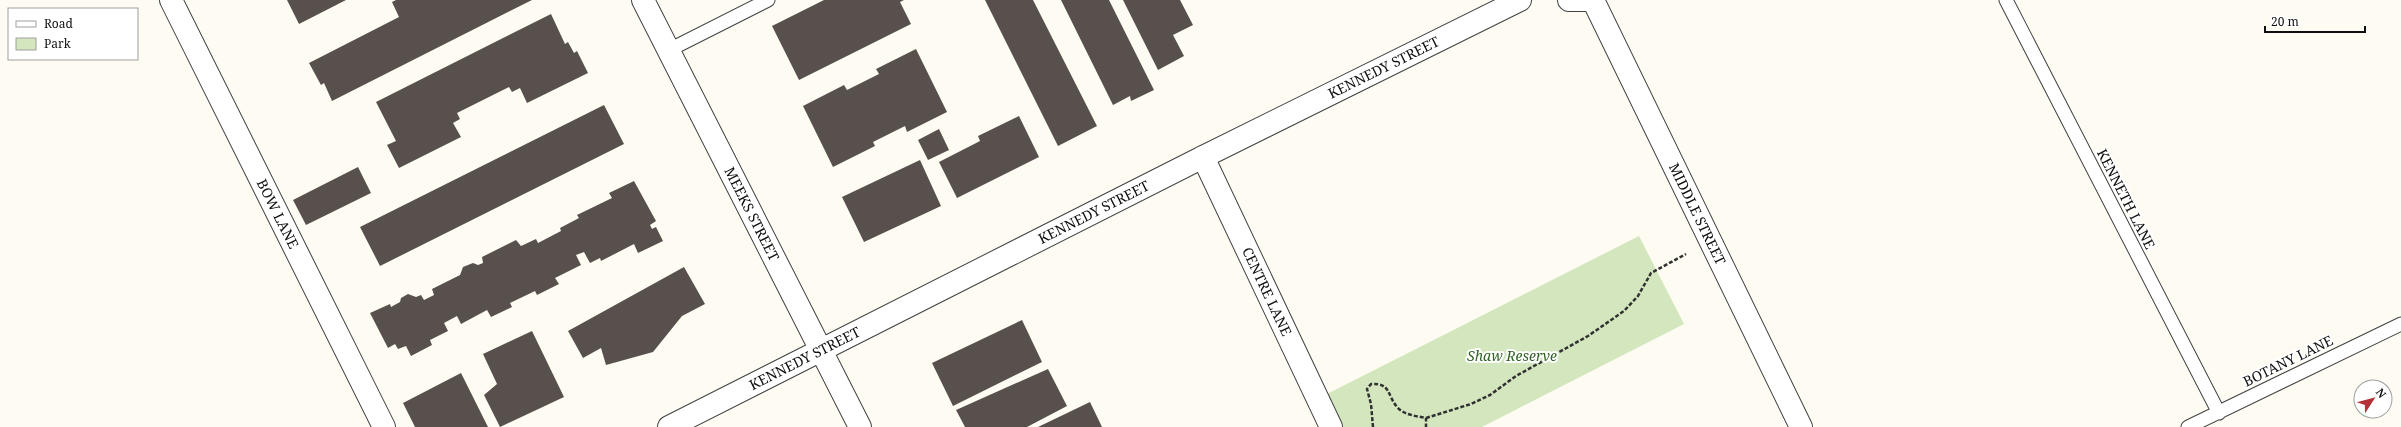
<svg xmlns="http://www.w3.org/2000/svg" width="2401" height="427" font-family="'Noto Serif',serif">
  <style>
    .green { fill: #d3e6be }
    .building { fill: #57504c }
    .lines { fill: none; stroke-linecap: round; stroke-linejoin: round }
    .service-casing { stroke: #424242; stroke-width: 15 }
    .minor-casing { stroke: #424242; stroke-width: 24 }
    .path { stroke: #313131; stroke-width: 2.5; stroke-dasharray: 4 2; stroke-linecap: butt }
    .service { stroke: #fff; stroke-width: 13 }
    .minor { stroke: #fff; stroke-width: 22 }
    .labels { text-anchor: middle; stroke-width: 4; stroke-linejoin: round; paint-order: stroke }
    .street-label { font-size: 14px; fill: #0f0f0f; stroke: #fff }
    .park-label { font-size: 14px; font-style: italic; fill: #316224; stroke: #fff }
  </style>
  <rect width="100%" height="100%" fill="#fefcf2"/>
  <path class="green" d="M1639,236L1684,324L1482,427H1341L1325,395Z"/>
  <path class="building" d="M287,0H346L299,24Z
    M396,0H532L332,101L324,83L321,85L309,63L399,17L392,2Z
    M824,0H904L900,2L911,24L799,80L772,26Z
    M985,0H1033L1097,126L1058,146Z
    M1061,0H1109L1154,90L1131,101L1130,96L1113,105Z
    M1123,0H1180L1193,25L1173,35L1184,56L1158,70Z
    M551,14L565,44L568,42L574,53L577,51L588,73L527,103L520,88L512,92L509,87L457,113L460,119L453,123L461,137L399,168L387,145L396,141L376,102Z
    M916,49L947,112L907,132L905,126L873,142L875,146L833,167L803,106L844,85L847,90L879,74L876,69Z
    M604,105L624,144L380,266L360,227Z
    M1019,116L1039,157L957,198L939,162L980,141L978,136Z
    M939,129L949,150L928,160L918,140Z
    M920,160L941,206L864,242L842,197Z
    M358,167L371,193L306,225L293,200Z
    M634,181L656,221L650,225L652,229L656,227L663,241L638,253L634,244L601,261L600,258L590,263L584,252L576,255L581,265L555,278L559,284L537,295L535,291L510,303L512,307L491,317L487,310L461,324L457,316L444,323L448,331L430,340L432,345L411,356L406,346L398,349L395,344L388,348L370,313L390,304L391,307L400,302L401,298L408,294L416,297L421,295L424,300L434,295L432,289L460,275L463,267L473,263L478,265L483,263L482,257L516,240L521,246L536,239L538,243L561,231L560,228L579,218L577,215L612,198L609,193Z
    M684,267L705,304L682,316L653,352L606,365L601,348L583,358L568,331Z
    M1022,320L1042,362L953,406L932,363Z
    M532,331L564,397L500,427L484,395L497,384L483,354Z
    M1048,369L1067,406L1027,427H965L956,410Z
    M461,373L488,427H415L403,403Z
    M1090,402L1102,427H1038Z"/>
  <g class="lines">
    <defs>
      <path id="service" d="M2006,0L2219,413
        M667,51L768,0
        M2188,427L2401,324"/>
      <g id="minor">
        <path id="s1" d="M171,0L384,427"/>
        <path id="s2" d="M643,0L860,427"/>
        <path d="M1569,0H1587"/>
        <path id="s3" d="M1593,0L1801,427"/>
        <path id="s4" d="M1203,157L1331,427"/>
        <path id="s5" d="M669,427L1203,157L1520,0"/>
      </g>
    </defs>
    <use href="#service" class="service-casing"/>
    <use href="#minor" class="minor-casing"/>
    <path class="path" d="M1426,418L1471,404L1490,395L1516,376L1588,336L1624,311L1638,296L1651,273L1686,254
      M1373,427L1371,404L1367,389L1371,384C1391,383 1387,395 1397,407C1404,415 1416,416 1426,418V427"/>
    <use href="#service" class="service"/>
    <use href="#minor" class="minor"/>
  </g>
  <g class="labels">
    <g class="street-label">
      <text dy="5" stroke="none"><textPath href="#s5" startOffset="800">KENNEDY STREET</textPath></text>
      <text transform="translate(2126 199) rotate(63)" y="5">KENNETH LANE</text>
      <text dy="5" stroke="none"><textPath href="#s5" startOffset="476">KENNEDY STREET</textPath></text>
      <text dy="5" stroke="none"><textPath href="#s2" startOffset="240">MEEKS STREET</textPath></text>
      <text dy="5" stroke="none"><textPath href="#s3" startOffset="238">MIDDLE STREET</textPath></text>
      <text dy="5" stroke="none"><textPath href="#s1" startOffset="239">BOW LANE</textPath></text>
      <text dy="5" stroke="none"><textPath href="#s4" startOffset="149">CENTRE LANE</textPath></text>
      <text dy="5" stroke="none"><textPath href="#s5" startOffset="152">KENNEDY STREET</textPath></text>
      <text transform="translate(2288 361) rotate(-26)" y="5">BOTANY LANE</text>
    </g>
    <g class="park-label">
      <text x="1512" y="361">Shaw Reserve</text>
    </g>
  </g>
  <rect x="8" y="8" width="130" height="52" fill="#ffffff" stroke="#9f9f9f"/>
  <rect x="16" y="21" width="20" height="6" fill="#ffffff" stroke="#9f9f9f"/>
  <text x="44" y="28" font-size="12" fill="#0f0f0f">Road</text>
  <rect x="16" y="38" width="20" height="12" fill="#d3e6be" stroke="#9f9f9f"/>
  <text x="44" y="48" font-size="12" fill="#0f0f0f">Park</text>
  <g transform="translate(2373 399) rotate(54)"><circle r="19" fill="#ffffff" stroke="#9f9f9f"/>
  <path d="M0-3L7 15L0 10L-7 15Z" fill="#b53138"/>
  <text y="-6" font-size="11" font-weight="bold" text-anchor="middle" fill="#0f0f0f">N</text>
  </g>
  <path d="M2265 26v6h100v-6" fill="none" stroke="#0f0f0f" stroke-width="2"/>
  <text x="2271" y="26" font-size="12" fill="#0f0f0f" stroke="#ffffff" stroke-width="3" paint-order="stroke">20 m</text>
</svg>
